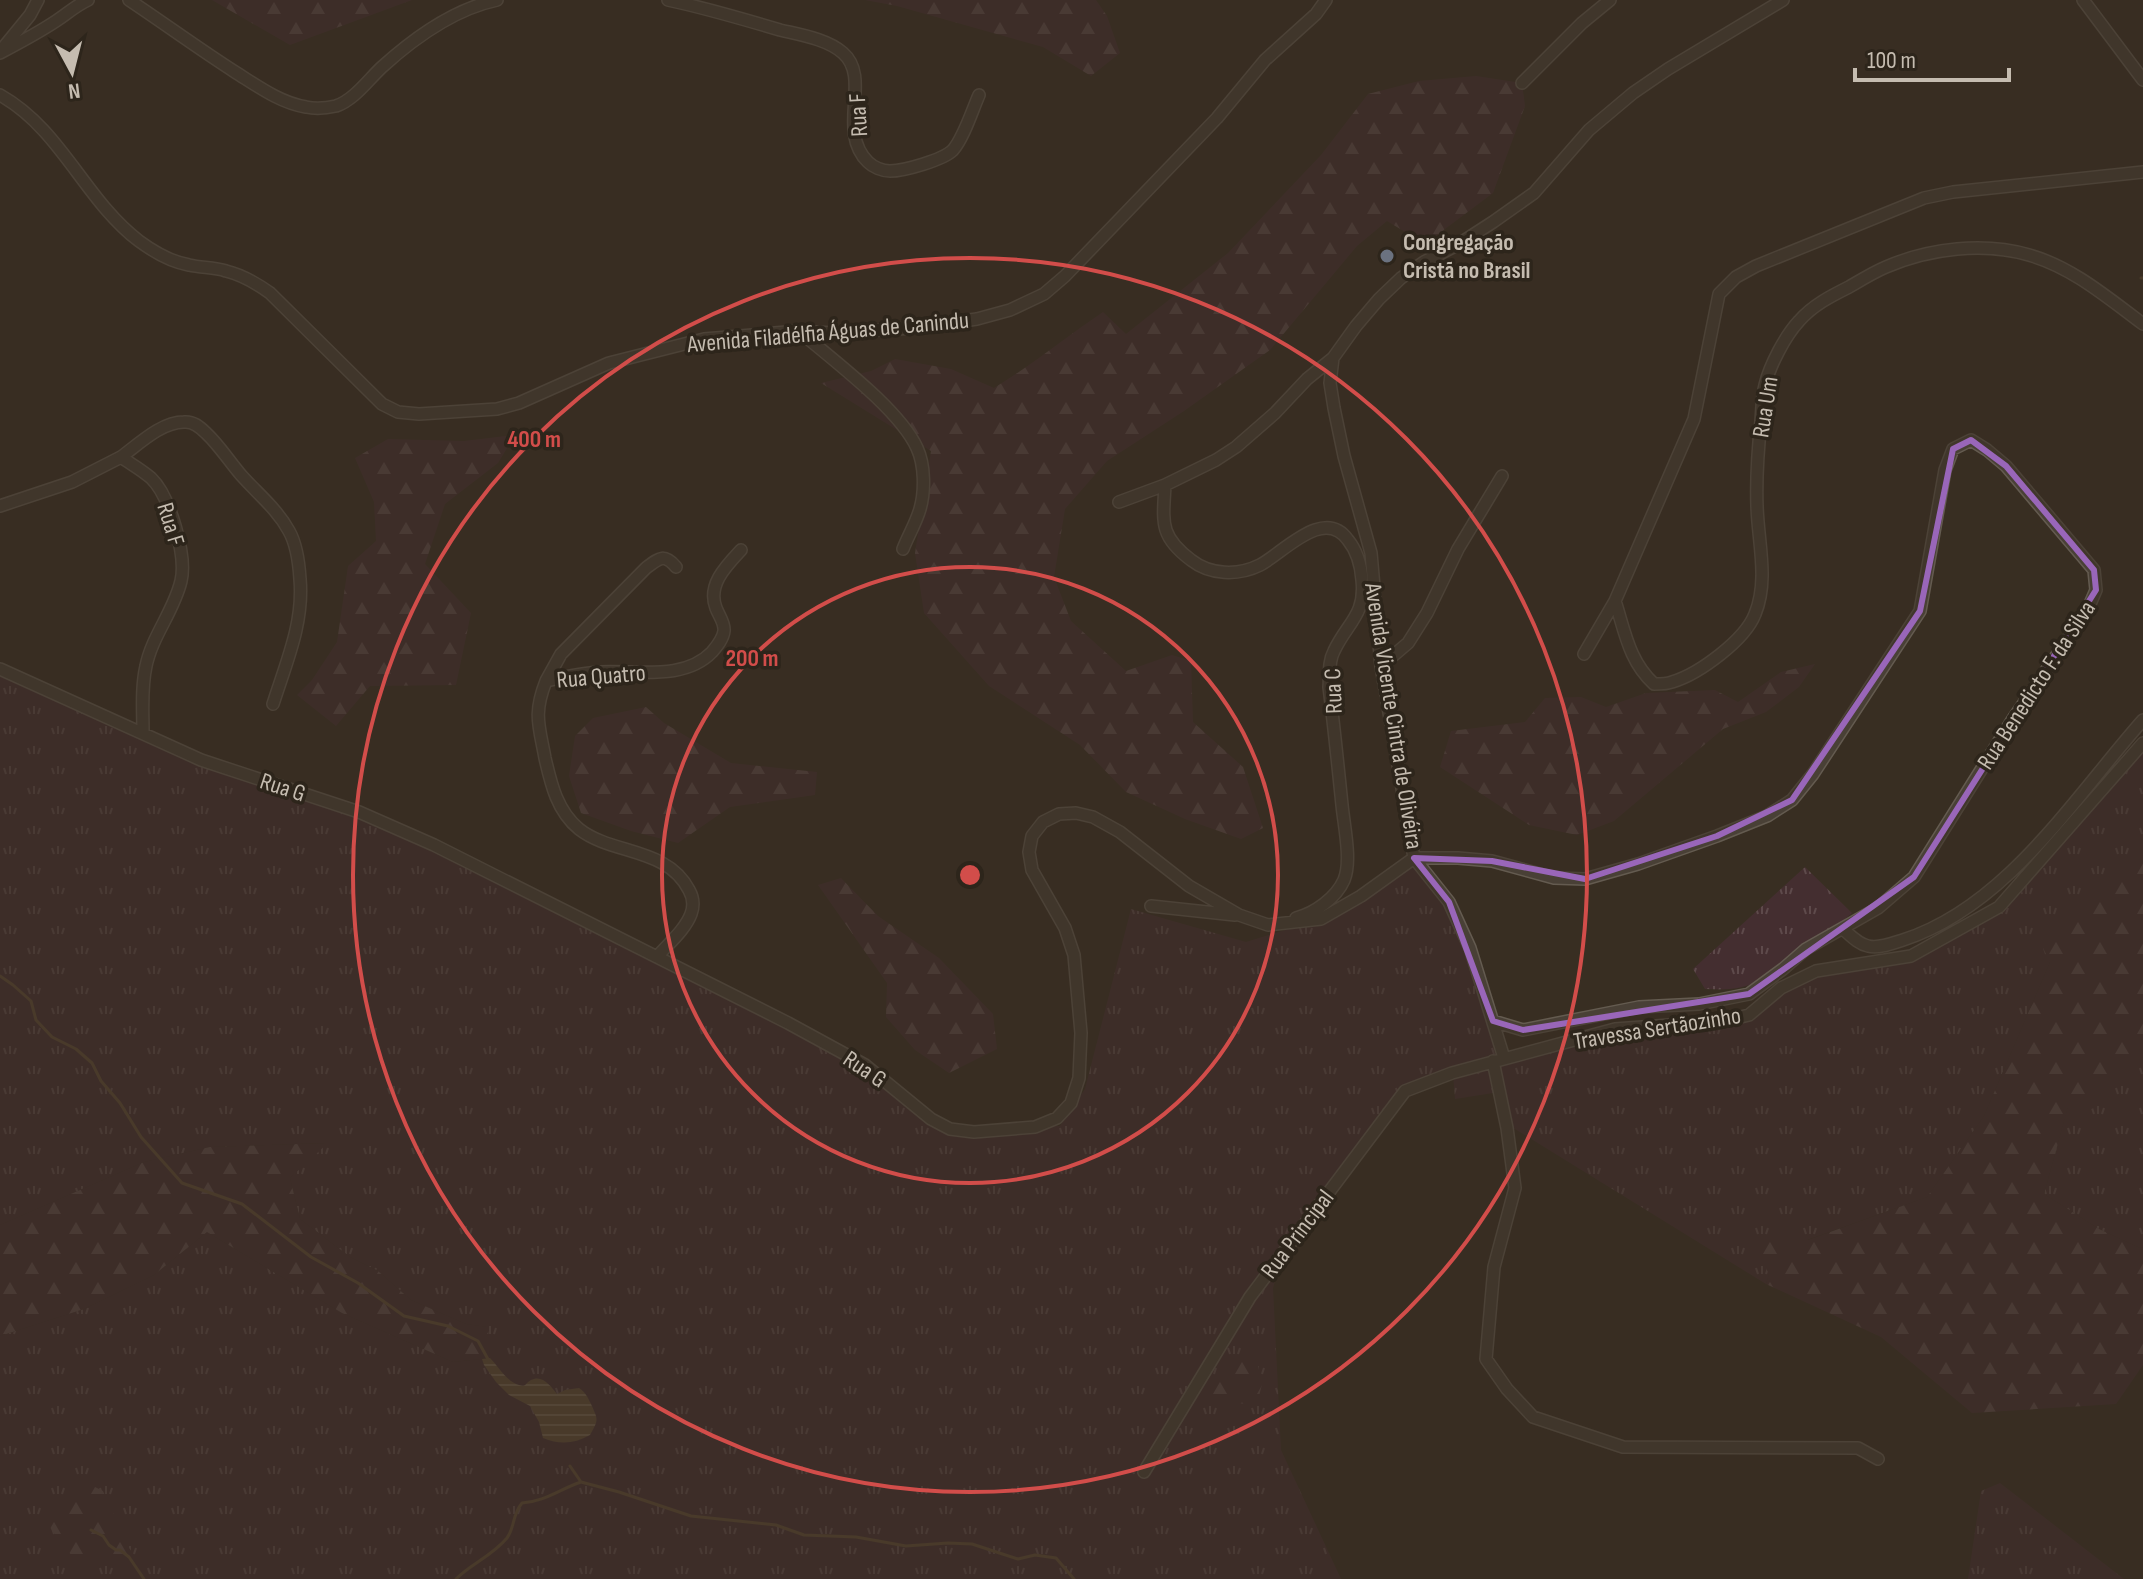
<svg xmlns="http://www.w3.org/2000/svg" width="2143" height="1579" font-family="'Sofia Sans Condensed',sans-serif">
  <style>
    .grass { fill: url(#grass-tufts) }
    .forest { fill: url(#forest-firs) }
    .water { fill: url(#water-rules) }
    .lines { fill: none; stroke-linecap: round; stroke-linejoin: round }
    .stream { stroke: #5d4a34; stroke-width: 3 }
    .minor-casing { stroke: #645b50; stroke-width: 14 }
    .minor { stroke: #494036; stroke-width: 11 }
    .marked { fill: none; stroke: #9966b9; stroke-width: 6; stroke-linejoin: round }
    .ring { fill: none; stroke: #d24d4a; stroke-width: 4 }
    .worship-dot { fill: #6b7280; stroke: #2d251b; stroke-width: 3 }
    .labels { text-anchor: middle; stroke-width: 7; stroke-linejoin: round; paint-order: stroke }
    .street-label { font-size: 24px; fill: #c5bcb0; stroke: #2d251b }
    .poi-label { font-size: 24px; font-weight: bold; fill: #c5bcb0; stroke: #2d251b; text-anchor: start }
    .centre { fill: #d24d4a; stroke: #2d251b; stroke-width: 4 }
    .ring-label { font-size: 24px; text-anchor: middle; font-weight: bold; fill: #d24d4a; stroke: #2d251b; stroke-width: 7; stroke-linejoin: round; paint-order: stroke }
  </style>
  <defs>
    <pattern id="grass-tufts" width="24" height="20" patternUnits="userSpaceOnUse" patternTransform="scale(2)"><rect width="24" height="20" fill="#442e30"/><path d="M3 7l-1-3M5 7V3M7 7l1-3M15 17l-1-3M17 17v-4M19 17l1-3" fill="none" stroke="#5e4a4b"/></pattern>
    <pattern id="forest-firs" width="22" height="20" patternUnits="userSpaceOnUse" patternTransform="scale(2)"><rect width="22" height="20" fill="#442e30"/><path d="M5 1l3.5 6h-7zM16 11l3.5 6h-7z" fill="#5e4a4b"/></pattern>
    <pattern id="water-rules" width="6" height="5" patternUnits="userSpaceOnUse" patternTransform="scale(2)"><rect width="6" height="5" fill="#5d4a34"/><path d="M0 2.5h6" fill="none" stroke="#73624f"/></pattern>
  </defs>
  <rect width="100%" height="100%" fill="#382e22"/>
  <path class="grass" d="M0,668L143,733L359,812L865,1065L950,1129L1060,1126L1085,1089L1131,909L1246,942L1321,919L1414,858L1449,902L1504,1057L1615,1029L1749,1015L1816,971L1911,956L1999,907L2143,743V855L2050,962L1984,1116L1927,1197L1807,1240L1762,1238L1766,1265L1769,1274L1766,1284L1515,1129L1507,1128L1499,1092L1455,1099L1453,1074L1405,1091L1284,1251L1273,1288L1281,1450L1341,1579H0V1336L84,1309L154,1275L207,1232L342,1313L453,1362L490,1358L487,1327L466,1324L411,1300L378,1271L350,1257L300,1219L290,1178L326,1143L210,1147L144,1162L0,1225Z
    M1805,867L1852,913C1817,941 1777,984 1730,989C1722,990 1713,989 1705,989L1693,969Z
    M2143,1057V1247L2140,1248L2099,1229L2044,1194L2068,1106Z
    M2000,1483L2124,1579H1968L1981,1491Z"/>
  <path class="forest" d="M212,0H412L290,45Z
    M865,0H1096L1107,16L1120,53L1091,76L1043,47L897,6Z
    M1476,76L1522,83L1525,106L1493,193L1425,244L1387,221L1357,246L1270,350L1184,411L1107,461L1065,509L1054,577L1071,621L1126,671L1172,655L1191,661L1193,722L1243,767L1263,828L1241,839L1185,819L1126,792L1080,745L989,686L924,613L915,553L931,451L821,383L871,371L895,359L951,369L994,388C1032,365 1066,337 1103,312L1126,334L1228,253L1321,155L1368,94L1419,81Z
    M515,435L498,463L445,504L425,564L471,613L456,685L370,686L336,726L297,695L312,680L337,642L348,566L376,541L374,502L355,458L388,439L464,441Z
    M1815,664L1799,687L1766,712L1723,729L1614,821L1577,835L1529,825L1440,767L1451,731L1525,722L1545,698L1581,697L1606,707L1646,693L1715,690L1738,702L1781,672Z
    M646,707L664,723L731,763L817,772L815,795L730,807L678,843L631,831L581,813L569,776L575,736L593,718Z
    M2143,855V1057L2092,1109L2068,1107L2044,1194L2099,1229L2140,1248L2143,1247V1365L2116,1404L1972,1413L1881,1337L1766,1284L1769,1274L1755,1247L1756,1241L1762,1238L1778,1237L1808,1240L1927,1197L1984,1116L2050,962L2042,946Z
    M841,878L878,916L939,958L993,1014L997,1049L949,1073L915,1050L886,1017L887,983L818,885Z
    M328,1143L290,1178L300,1219L350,1257L378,1271L411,1300L466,1324L488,1327L490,1358L453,1362L342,1313L207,1232L154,1275L84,1309L0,1336V1225L144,1162L210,1147Z
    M1249,1356L1257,1360L1262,1384L1257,1404L1222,1403L1211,1396L1224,1369Z
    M89,1484L103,1491L113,1513L119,1534L132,1552L131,1560L116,1566L72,1556L42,1517L63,1504L77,1489Z"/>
  <path class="water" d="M490,1358C498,1366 507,1382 519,1385C527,1387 524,1384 531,1380C542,1374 551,1386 557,1394L565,1390L579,1388C586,1393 587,1396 591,1404C598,1420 599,1419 590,1435C574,1444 560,1445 543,1438L539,1422L530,1406L509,1395L496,1382L484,1365L482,1359Z"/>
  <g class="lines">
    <path class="stream" d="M2141,278H2143
      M0,976L13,985L31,1001L36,1020L52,1037L76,1049L92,1063L101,1081L120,1103L141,1137L182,1183L242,1204L311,1257L358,1283L404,1316L448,1326L478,1341L489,1361
      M570,1466L581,1482L619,1492L691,1516L776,1525L804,1535L856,1537L906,1546L948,1543L972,1544L1018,1559L1035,1555L1056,1558L1074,1579
      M91,1530L103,1536L109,1545L116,1550H120L129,1557L144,1579
      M456,1579C471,1564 492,1556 507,1538C515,1527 512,1515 522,1503C544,1502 560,1489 581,1482"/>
    <defs>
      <path id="minor" d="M129,0C165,24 199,49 235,72C256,85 280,103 306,107C315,109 327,108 336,106C354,100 368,80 382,67C414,38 454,9 497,0
        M668,0C706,8 743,19 780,30C801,35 827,39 843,53C872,78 836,131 868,162C873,167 882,171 890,171C904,171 943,160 953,150C964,137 972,111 979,95
        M2083,0L2143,80
        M3,48L30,15L38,0
        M0,53C19,43 38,33 56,21C67,14 75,6 88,0
        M1522,83L1582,23L1610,0
        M0,95C62,130 84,199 139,241C154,252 172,262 189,265C202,268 214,267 226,271C243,275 256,283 270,293L382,404L398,412L419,414L497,409L519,403L609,363L704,339L799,331L833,333L912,328L977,319L1010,310L1044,294L1065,276L1217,118L1265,60L1316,14L1326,0
        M799,331C834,361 899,409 917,448C925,465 925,492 920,509C916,523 908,536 903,549
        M1333,358L1330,383L1334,408L1344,456L1371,553L1381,666L1414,858L1449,902L1470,948L1504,1058
        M121,457C139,444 161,422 184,422C193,421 200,427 206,433C219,445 229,461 241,475C258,494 277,509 289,531C297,545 299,563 300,579C304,623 286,663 273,704
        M1165,485C1163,522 1159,536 1191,560C1210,575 1238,576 1260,565C1283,553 1324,506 1348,540C1357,551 1361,566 1362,580C1366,615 1347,623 1334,651C1328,662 1330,675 1329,687C1334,726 1338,766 1342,805C1344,826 1352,861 1344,880C1336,898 1315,913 1296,918
        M1119,502L1165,485L1216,460L1236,447L1275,413L1307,379L1333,358L1356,326L1379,299L1401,278L1424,262L1459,244L1493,222L1534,193L1589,130L1633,93L1668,69L1783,0
        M0,506L72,482L121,457C131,464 142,470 151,478C170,496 187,556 181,581C174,611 152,636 146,666C141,688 143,711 143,733
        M1615,601C1625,632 1629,661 1654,684C1660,684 1667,684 1672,682C1699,674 1745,640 1755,614C1769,580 1758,542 1757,506C1756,478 1758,449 1761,421C1762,409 1762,396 1765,385C1770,365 1785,336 1799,321C1813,305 1831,296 1849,287C1861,280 1874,272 1886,267C1930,248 1984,242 2029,255C2072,267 2108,298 2143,324
        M1584,654L1615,601L1694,419L1719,294L1736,277L1756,266L1924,198L1953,192L2143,172
        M1381,666L1408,643L1427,613L1458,549L1502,476
        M0,669L201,760L359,812L434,845L788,1023L865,1065L931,1119L950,1129L974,1132L1035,1127L1057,1118L1071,1103L1079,1078L1081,1033L1074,955L1065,928L1032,870L1029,852L1032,836L1043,822L1059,814L1076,813L1093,817L1120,832L1189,886L1239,915L1268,925L1321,919L1361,896L1414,858H1458L1492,861L1554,878L1585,879L1638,864L1717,836L1767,816L1792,800L1813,774L1920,611L1945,470L1953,449L1971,440L1987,450L2006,466L2094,570L2096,590L2087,611L2013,719L1914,877L1878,908L1806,949L1783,969L1749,994L1699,1004L1639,1007L1523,1030L1493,1021
        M546,681L561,654L646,568C659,558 664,553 676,567
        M1151,906L1235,915
        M1843,929C1850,935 1858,944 1868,946C1879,949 1893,943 1903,940C2006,907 2074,798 2143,720
        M657,957C668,944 685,930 691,914C694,906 693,897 689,890C667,847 612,855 579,829C557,811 551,784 545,758C539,725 533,714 546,681C564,677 582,673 600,672C637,670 684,681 712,652C717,646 723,639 724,631C725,623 719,616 716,608C707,585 726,566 741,550
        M1493,1061L1507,1128L1515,1188L1494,1267L1486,1359L1507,1389L1533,1417L1623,1447L1858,1448L1878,1459
        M1144,1472L1250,1297L1405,1091L1452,1073L1615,1029L1724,1021L1749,1015L1781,988L1816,971L1911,956L1999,907L2143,743"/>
    </defs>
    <use href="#minor" class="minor-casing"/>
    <use href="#minor" class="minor"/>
  </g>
  <path d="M0 0H2143V1579H0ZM1971,440L2006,466L2094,570L2096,590L1914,877L1749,994L1523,1030L1493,1021L1449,902L1414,858L1492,861L1585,879L1717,836L1792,800L1920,611L1953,449Z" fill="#382e22" fill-opacity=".55" fill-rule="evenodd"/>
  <path class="marked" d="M1971,440L2006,466L2094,570L2096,590L1914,877L1749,994L1523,1030L1493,1021L1449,902L1414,858L1492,861L1585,879L1717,836L1792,800L1920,611L1953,449Z"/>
  <g class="ring">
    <circle cx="970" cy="875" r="308"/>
    <circle cx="970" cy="875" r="617"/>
  </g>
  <circle class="worship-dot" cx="1387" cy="256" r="8"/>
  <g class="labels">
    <g class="street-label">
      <text transform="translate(858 115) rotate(-93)" y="8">Rua F</text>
      <text transform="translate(828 332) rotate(-5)" y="8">Avenida Filadélfia Águas de Canindu</text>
      <text transform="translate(1765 407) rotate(-81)" y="8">Rua Um</text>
      <text transform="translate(171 524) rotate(73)" y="8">Rua F</text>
      <text transform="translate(601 676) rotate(-5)" y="8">Rua Quatro</text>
      <text transform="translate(2036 685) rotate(-57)" y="8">Rua Benedicto F. da Silva</text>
      <text transform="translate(1333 691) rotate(-92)" y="8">Rua C</text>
      <text transform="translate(1394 716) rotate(81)" y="8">Avenida Vicente Cintra de Olivéira</text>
      <text transform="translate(283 787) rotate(18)" y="8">Rua G</text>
      <text transform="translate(1657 1028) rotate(-9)" y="8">Travessa Sertãozinho</text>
      <text transform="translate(865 1069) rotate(34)" y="8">Rua G</text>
      <text transform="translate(1297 1234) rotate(-53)" y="8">Rua Principal</text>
    </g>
    <g class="poi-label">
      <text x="1403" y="250">Congregação<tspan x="1403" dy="28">Cristã no Brasil</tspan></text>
    </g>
  </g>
  <circle cx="970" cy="875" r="12" class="centre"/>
  <g class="ring-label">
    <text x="534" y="447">400 m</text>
    <text x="752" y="666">200 m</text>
  </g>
  <g transform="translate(72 72) rotate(173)" stroke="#2d251b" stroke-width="6" paint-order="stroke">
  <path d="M0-6L14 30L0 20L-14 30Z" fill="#c5bcb0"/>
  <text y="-12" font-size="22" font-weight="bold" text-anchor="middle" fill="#c5bcb0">N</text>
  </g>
  <path d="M1855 68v12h154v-12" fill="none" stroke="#c5bcb0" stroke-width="4"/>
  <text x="1867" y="68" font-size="24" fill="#c5bcb0" stroke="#2d251b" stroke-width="6" paint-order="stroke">100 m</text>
</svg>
